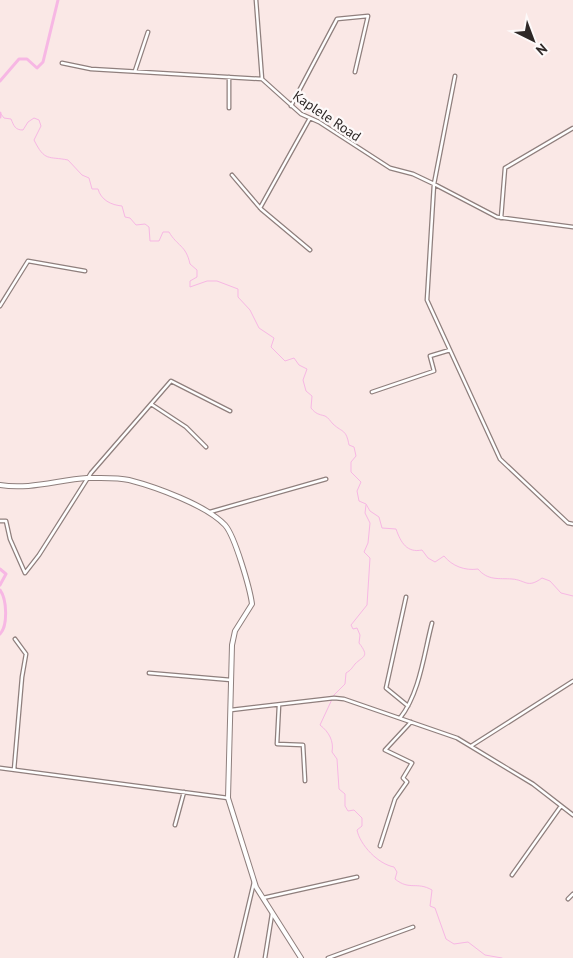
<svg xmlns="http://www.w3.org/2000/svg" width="573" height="958" font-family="'PT Sans',sans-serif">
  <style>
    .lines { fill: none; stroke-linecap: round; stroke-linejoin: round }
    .stream { stroke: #f7b7e4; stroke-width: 1 }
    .river { stroke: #f7b7e4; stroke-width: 3 }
    .minor-casing { stroke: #8f7f7d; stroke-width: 5 }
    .tertiary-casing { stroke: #8f7f7d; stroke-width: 6 }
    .minor { stroke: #fff; stroke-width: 2.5 }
    .tertiary { stroke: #fff; stroke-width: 4 }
    .labels { text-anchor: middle; stroke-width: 4.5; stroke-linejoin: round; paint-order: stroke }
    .street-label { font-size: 14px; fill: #2e2827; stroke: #fdf9f9 }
  </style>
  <rect width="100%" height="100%" fill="#fae8e6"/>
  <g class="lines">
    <path class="stream" d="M1,114L4,118L11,119C14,126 15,130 23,130L28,122L34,118L39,120L41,126L34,140C45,162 48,156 68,160L82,175L89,178L92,189H98C101,200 111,205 122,206L125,217L130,218L136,225L145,224L149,227L150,241H159L163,232H169C177,246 186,245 190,264L197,270V277L190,281V287L207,281H217L238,289V297L250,310L259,328L274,338L271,347L285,361L294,358L299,365L307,369L303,380L306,391L312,396L311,408C316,414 318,414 325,416C329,418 330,421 333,424C343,433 346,429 349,445L354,447L356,456L351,462V472L361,482L357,491L359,501L366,504L370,511L379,517L382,528L396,529C401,543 407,553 422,550L428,558L435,562L444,556C452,566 465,571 478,569C488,581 499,578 512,579C526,580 527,589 542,578L550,581L561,593L573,596
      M366,505L365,513L370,523L368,543L364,552L370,558L367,605L351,625L353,629L357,628L360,635L359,643C370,657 363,656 355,664C352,668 351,670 346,673L345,684L334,695L320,725C329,732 334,741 332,752L337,759L339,789L345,794V806L348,811L354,810L362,818V826L357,830C360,845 378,864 394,867L397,872L395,879C410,891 416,881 432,890L430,906L435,908L446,939L454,944L468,942L485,955L502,958"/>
    <path class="river" d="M0,81L19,59H27L37,68L43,62L58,0
      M0,113V117
      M0,569L6,574L0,585
      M0,590C7,599 8,626 0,634"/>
    <defs>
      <path id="minor" d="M256,0L262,79
        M62,63L91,69L262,79L301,114L319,122L390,168L413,174L434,184L497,217L573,227
        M135,71L148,32
        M455,76L434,184L427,300L500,459L568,523L573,524
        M291,106L337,19L368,16L355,72
        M229,108V77
        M232,175L261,209L310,250
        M260,208L310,118
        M501,218L505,168L573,128
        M0,306L28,261L85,271
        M372,392L434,371L430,356L450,350
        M151,404L186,427L206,447
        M210,512L326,479
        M0,521H6L10,539L25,573L39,555L91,473L171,381L230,411
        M406,597L386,688L408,706
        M149,673L231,680
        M279,705L277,744L303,745L305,781
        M231,710L334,698L344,699L457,738L533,784L573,815
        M400,718C420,693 424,653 432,623
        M471,746L573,681
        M0,768L228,798
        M14,770L22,677L26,654L15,639
        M175,825L184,792
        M380,846L395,799L407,782L403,778L412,763L385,750L411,722
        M512,875L561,806
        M263,898L357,877
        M568,899L573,894
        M236,958L254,882
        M265,958L272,914
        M328,958L413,927"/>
      <path id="tertiary" d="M0,485C29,490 58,480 87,478C99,478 117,477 129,480C156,487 206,505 225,525C235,536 250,589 252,604L235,631L232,645L228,798L256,887L301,958"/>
    </defs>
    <use href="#minor" class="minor-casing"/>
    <use href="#tertiary" class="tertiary-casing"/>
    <use href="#minor" class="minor"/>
    <use href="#tertiary" class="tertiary"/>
  </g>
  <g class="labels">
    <g class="street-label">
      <text transform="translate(327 116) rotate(34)" y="5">Kaplele Road</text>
    </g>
  </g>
  <g transform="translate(533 40) rotate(138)" stroke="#fdf9f9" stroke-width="4" paint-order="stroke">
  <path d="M0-4L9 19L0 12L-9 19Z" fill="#2e2827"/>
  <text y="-8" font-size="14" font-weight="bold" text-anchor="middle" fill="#2e2827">N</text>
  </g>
</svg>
